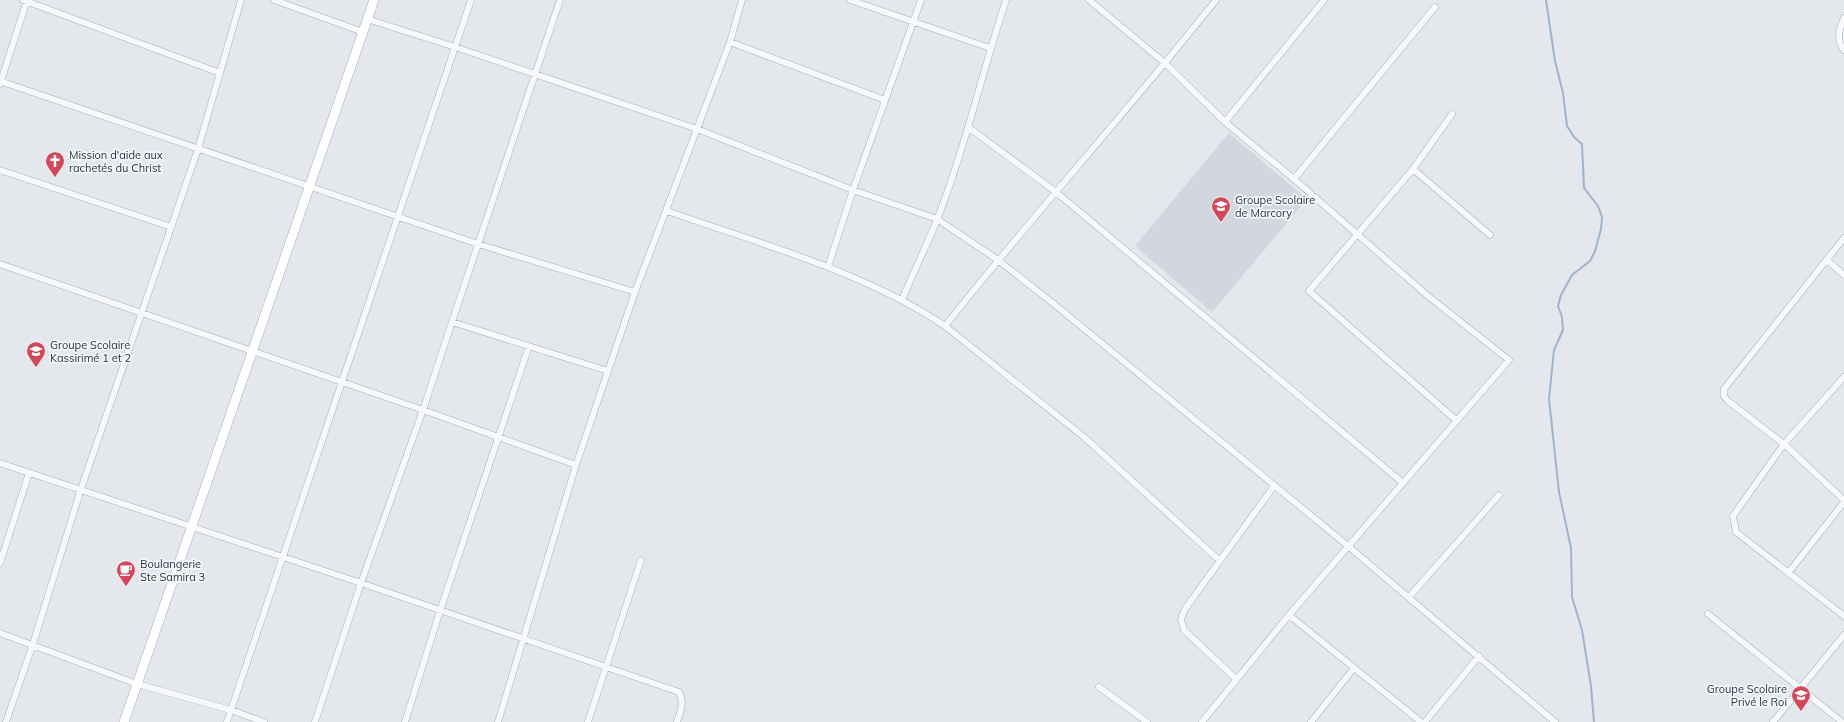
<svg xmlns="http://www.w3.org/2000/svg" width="1844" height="722" font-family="Mulish,sans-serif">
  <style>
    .built { fill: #d2d6de }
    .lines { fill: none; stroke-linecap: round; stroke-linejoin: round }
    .stream { stroke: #9fb4cc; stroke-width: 2 }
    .street-casing { stroke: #a9aeb7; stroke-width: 7 }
    .secondary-casing { stroke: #a9aeb7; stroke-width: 10 }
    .street { stroke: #f7f8fa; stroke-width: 6 }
    .secondary { stroke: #fff; stroke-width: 9 }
    .labels { text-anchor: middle; stroke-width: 3.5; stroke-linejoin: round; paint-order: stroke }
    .poi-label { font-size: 11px; fill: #2b3445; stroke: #f4f6f9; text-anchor: start }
  </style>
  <rect width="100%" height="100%" fill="#e4e7ec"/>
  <path class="built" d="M1229,133L1307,199L1212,312L1135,246Z"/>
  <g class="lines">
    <path class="stream" d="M1546,0L1555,61L1563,93L1567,126L1574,137L1582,144L1584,188L1598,206L1602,217L1601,229L1595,251L1590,261L1572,275L1561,295L1558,306L1562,317L1563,330L1554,350L1549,399L1559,492L1571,548L1572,597L1582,630L1591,686L1594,722"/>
    <defs>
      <path id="street" d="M23,0L220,73
        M274,0L363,32
        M850,0L990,48
        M1089,0L1166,64L1225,122L1294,179L1428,296L1509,360L1289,615L1202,722
        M1844,18C1839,30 1836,39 1844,50
        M367,19L455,47L697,129L853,190L937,219L998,260L1054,304L1348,546L1555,722
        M730,42L885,100
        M0,81L478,244L635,292
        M0,84L27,0
        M1452,114L1413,169L1309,291L1457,421
        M1225,122L1324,0
        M968,127L1056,192L1403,483
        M1413,169L1490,235
        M0,170L171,227
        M1294,179L1435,7
        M667,211C758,243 865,272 945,326L1084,437L1219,560
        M1844,238L1724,389V396L1728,401L1784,444L1844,500
        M1827,260L1844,275
        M0,264L423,410L576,465
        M828,267L853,190L921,0
        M902,300C913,273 926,247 937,220C965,148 982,73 1006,0
        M452,322L608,371
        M945,326C1033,215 1128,111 1216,0
        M1844,377L1784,444L1733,516L1736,532L1844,616
        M0,463L361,583L679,692C685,703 680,712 677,722
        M0,563L29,473
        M1789,572L1844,502
        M1409,597L1499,495
        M1708,614L1842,722
        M1289,615L1421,722
        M0,633L137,684L231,710L264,722
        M1236,679L1184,630L1181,619L1185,609L1274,486
        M1099,687L1147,722
        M6,722L33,644L81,489L198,149L241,0
        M227,722L471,0
        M315,722L361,583L423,410L452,322L560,0
        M405,722L440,611L529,346
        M498,722L576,465L608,371L635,292L730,42L742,0
        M588,722L641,560
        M1311,722L1354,668
        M1425,722L1479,656
        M1773,722L1844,635"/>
      <path id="secondary" d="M124,722L374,0"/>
    </defs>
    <use href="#street" class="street-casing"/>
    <use href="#secondary" class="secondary-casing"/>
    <use href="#street" class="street"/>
    <use href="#secondary" class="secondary"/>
  </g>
  <defs>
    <symbol id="church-pin" viewBox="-11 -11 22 30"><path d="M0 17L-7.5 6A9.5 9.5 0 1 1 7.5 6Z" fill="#d1495b" stroke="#f4f6f9"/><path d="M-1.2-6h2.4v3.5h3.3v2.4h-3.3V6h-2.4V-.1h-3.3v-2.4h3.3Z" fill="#fff"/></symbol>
    <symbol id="school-pin" viewBox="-11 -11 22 30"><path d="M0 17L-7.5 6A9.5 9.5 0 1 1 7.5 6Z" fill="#d1495b" stroke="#f4f6f9"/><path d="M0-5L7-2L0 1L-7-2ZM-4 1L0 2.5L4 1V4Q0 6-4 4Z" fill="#fff"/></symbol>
    <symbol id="cafe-pin" viewBox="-11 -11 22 30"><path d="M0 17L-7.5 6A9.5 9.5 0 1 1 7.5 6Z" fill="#d1495b" stroke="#f4f6f9"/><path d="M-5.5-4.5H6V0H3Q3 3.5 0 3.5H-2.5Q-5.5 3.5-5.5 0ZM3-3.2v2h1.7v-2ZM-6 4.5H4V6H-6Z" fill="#fff"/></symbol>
  </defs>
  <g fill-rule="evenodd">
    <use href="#church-pin" x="44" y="150" width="22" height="30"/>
    <use href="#school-pin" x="1210" y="195" width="22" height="30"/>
    <use href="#school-pin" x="25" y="340" width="22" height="30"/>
    <use href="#cafe-pin" x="115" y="559" width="22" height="30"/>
    <use href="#school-pin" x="1790" y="684" width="22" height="30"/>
  </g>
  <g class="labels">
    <g class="poi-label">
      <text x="69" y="159">Mission d'aide aux<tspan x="69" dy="13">rachetés du Christ</tspan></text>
      <text x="1235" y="204">Groupe Scolaire<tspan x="1235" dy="13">de Marcory</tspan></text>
      <text x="50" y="349">Groupe Scolaire<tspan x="50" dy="13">Kassirimé 1 et 2</tspan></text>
      <text x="140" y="568">Boulangerie<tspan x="140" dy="13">Ste Samira 3</tspan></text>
      <text x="1787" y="693" text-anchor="end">Groupe Scolaire<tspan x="1787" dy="13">Privé le Roi</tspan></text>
    </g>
  </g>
</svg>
